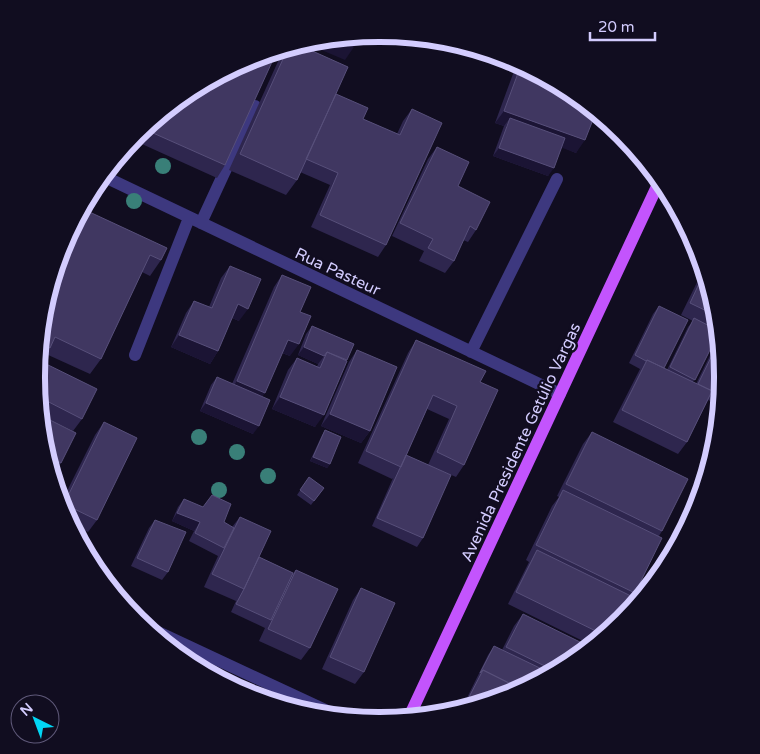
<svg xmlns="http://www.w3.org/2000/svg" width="760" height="754" font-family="'Varela Round',sans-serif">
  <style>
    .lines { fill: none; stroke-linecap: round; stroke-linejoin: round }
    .minor { stroke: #3d387f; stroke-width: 12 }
    .major { stroke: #c354fd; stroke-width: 12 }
    .tree { fill: #397f78 }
    .wall { fill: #2e264e }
    .shaded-wall { fill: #1b1434 }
    .building { fill: #403761; stroke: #574f7a }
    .labels { text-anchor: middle; stroke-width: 5; stroke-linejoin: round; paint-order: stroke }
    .street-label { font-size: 16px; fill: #d3ccfe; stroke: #110d20 }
    .rim { fill: none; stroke: #d3ccfe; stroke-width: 6 }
  </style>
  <rect width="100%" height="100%" fill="#110d20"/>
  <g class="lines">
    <path class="minor" d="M103,176L560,394
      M201,223L255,106
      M471,352L557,179
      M135,355L189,218
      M145,626L338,716"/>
    <path class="major" d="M409,717L660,180"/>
  </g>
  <g class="tree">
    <circle cx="163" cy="166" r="8"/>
    <circle cx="134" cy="201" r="8"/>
    <circle cx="199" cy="437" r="8"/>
    <circle cx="237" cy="452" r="8"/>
    <circle cx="268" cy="476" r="8"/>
    <circle cx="219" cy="490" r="8"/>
  </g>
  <path class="wall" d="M299,45L336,94L363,119L397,134L403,121L412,109L386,245L378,257L311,227L330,185L300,172L297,180L286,195L229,170L280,57L286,48Z
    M517,63L571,92L597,120L593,119L576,153L562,147L548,176L493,156L504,126L495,123Z
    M190,91L225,165L217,178L133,140L137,134Z
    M437,147L458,186L476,230L468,242L463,240L454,261L445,273L419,261L424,251L392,236L428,159Z
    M83,209L161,260L150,276L142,272L101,359L90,374L46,354L41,361L82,419L73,431L40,415L37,377L43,310Z
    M230,266L239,321L232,318L218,351L210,364L171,347L186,313L194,301L209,307L221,278Z
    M704,268L717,310L719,333H718L693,382L696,384L719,337L723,377L721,402L719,405L708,400L687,442L678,454L613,422L640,369L629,363L653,314L659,306L664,368L667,370L688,327L693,321L681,315Z
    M282,275L290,356L282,353L262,397L253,434L200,411L211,385L217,377L232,384L274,287Z
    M312,326L354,344L315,427L272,409L288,370L297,358L317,367L318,364L298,355L306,334Z
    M416,340L480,382L464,465L456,477L428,465L449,419L427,409L406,455L423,538L417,547L372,526L393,478L392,479L358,463L408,353Z
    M357,350L370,431L361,443L321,426L349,362Z
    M104,422L97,520L88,532L71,524L63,508L61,503L95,435Z
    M325,430L330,464L327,468L310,461L322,435Z
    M592,432L662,531L659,536L635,593L621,621L591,645L508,604L529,562L526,560L552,506L559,497L557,496L583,444Z
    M717,440V444L697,509L665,568L651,585Z
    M43,444L61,463L55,472L54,480Z
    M309,477L324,488L311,505L297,495Z
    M184,499L232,527L240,517L259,557L293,573L296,570L310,648L301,660L259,641L265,628L231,612L236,601L204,587L218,556L189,541L194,531L172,521L178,507Z
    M155,520L168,572L162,580L131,566L149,528Z
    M361,588L364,672L355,684L322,669L353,600Z
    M523,614L580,647L570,663L511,694L461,710L488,655L494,646L502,650L514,626Z"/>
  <path class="shaded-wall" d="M341,38L356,44L345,60L305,43L313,40Z
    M504,111L585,140L576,153L506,127L510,118L504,126L495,123Z
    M594,111L600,116L597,120L589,118Z
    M499,148L554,168L548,176L493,156Z
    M238,304L248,309L239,321L230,317Z
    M179,335L218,351L210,364L171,347Z
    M288,340L299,344L290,356L280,352Z
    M304,347L324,356L318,364L298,355Z
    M237,381L265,393L256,405L228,393Z
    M280,397L324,415L315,427L272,409Z
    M206,403L259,426L253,434L200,411Z
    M330,414L370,431L361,443L321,426Z
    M313,457L330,464L327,468L310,461Z
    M177,513L200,522L194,531L172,521Z"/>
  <path class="building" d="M360,36L356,44L341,38Z
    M299,45L348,67L297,180L240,154L288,48Z
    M277,51L225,165L144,129L190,91L249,60Z
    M521,65L571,92L596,112L585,140L504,111Z
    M336,94L368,108L363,119L400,135L412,109L442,123L386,245L320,215L338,173L306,159Z
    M510,118L565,138L554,168L499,148Z
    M437,147L469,162L458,186L490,202L476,230L470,226L454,261L428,248L433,239L400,223Z
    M83,209L167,248L161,260L150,255L101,359L55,337L50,348L40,343L43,310L63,245Z
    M230,266L261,279L248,309L238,304L218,351L179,335L194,301L212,308Z
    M705,271L717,310V316L690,303Z
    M282,275L311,287L300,312L311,316L299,344L288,340L265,393L237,381Z
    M659,306L688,320L664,368L647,360L646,361L635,355Z
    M694,318L719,331V332L695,380L670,367Z
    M312,326L354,344L347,360L327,352L324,356L304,347Z
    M720,339L723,377L721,395L698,384Z
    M416,340L486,371L480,382L498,390L464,465L437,452L457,406L433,395L401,467L366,451Z
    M357,350L397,367L370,431L330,414Z
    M327,352L347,361L324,415L280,397L297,358L320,368Z
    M38,360L97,389L82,419L39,397L37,377Z
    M647,360L712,391L687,442L622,410Z
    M217,377L270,400L259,426L206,403Z
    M40,415L76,433L61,463L47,455L43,444Z
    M104,422L137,438L97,520L64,504Z
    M325,430L341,437L330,464L313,457Z
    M592,432L688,479L662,531L566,484Z
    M406,455L451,475L423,538L377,518Z
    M712,460L697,509L665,568L660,574Z
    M51,470L57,473L54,480Z
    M309,477L324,488L314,501L300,490Z
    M563,490L662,538L635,593L536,545Z
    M212,495L231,504L224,522L234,528L224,548L195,533L200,522L177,513L184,499L203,507Z
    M240,517L271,531L244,589L212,574Z
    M155,520L186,532L168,572L137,558Z
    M537,550L633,597L621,621L604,635L516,592Z
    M259,557L293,573L271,620L236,604L244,589Z
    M296,570L338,589L310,648L268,629Z
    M361,588L395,603L364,672L330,657Z
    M523,614L582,643L573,661L555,671L506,647Z
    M494,646L546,671L543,677L521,689L483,670L480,673Z
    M580,647L586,650L573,661Z
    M483,670L521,689L511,694L472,706L466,703Z"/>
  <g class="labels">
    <g class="street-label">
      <text transform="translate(338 271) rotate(25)" y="6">Rua Pasteur</text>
      <text transform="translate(520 442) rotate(-65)" y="6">Avenida Presidente Getúlio Vargas</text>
    </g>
  </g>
  <path d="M0 0H760V754H0ZM379 42H380A334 334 0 0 1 714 376V378A334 334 0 0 1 380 712H379A334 334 0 0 1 45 378V376A334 334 0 0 1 379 42Z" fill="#110d20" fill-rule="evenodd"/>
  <path class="rim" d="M379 42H380A334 334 0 0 1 714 376V378A334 334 0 0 1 380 712H379A334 334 0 0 1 45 378V376A334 334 0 0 1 379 42Z"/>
  <g transform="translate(35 719) rotate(318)"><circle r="24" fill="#110d20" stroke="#5f5979"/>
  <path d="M0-4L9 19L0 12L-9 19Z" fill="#02d6f4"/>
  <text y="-8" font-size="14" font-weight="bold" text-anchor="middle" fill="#d3ccfe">N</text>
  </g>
  <path d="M590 32v8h65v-8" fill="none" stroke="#d3ccfe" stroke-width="2.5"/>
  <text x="598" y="32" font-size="15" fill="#d3ccfe" stroke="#110d20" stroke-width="4" paint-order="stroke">20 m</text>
</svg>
